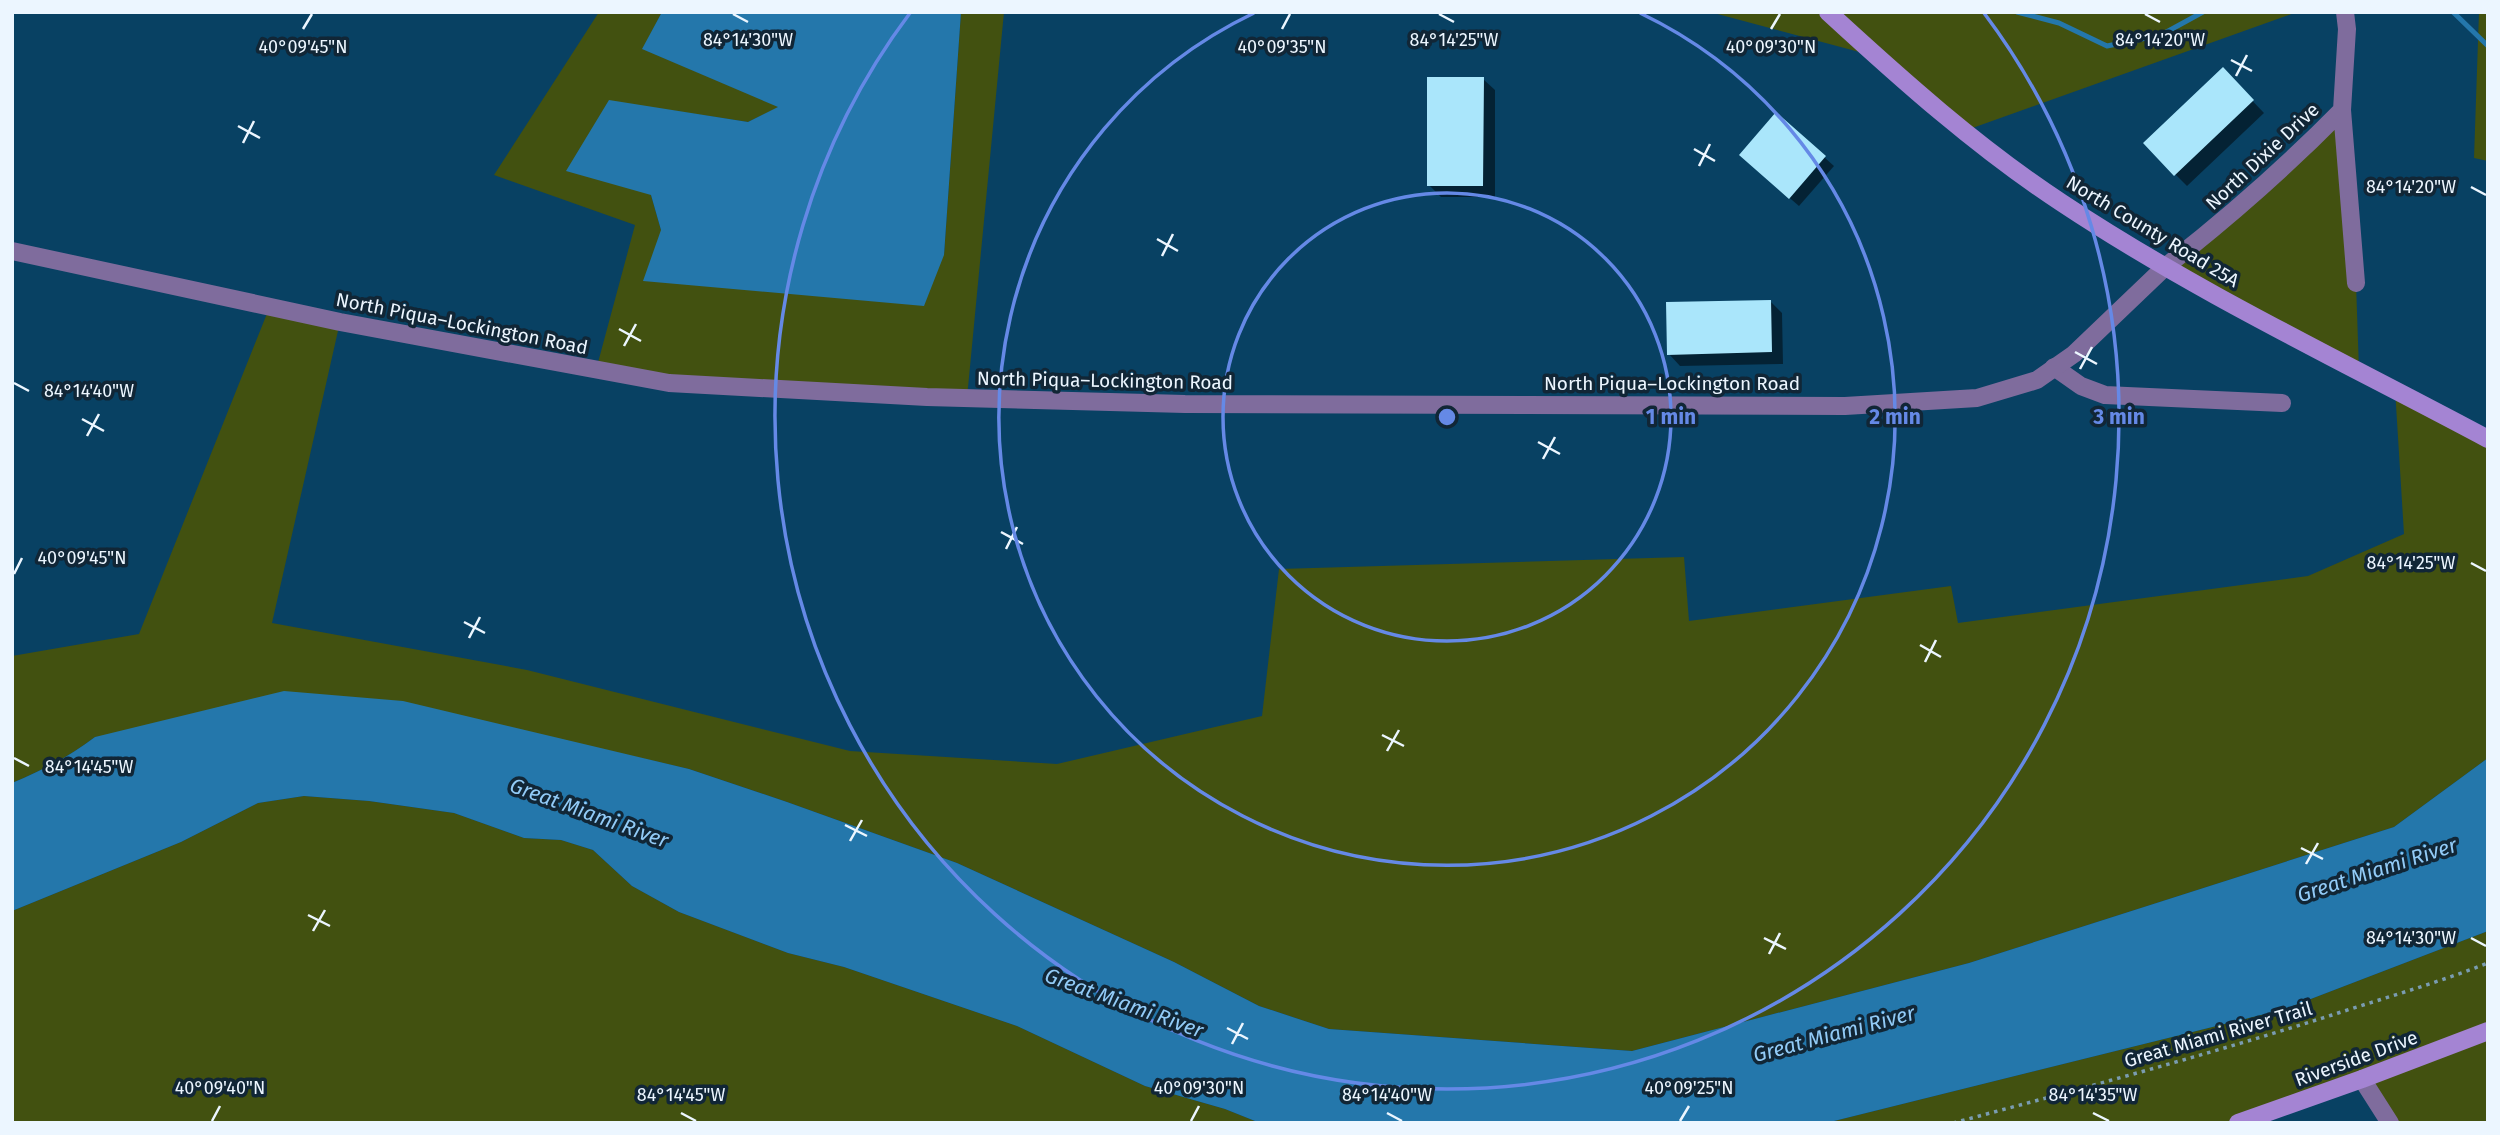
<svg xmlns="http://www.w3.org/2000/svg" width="2500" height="1135" font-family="'Fira Sans',sans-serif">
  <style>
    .green { fill: #425110 }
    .water { fill: #2477ab }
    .shadow { fill: #0007 }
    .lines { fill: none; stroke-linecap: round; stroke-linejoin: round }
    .stream { stroke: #2477ab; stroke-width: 5 }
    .building { fill: #aae6fb }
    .path { stroke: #7a9cb1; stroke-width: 3.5; stroke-dasharray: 3.5 5; stroke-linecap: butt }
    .minor { stroke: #7f6c9d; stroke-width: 18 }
    .tertiary { stroke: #7f6c9d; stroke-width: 18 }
    .secondary { stroke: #a484d3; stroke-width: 18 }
    .ticks { fill: none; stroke: #ecf6ff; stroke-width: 2.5 }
    .ring { fill: none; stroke: #6589e6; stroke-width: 3.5 }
    .labels { text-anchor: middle; stroke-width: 7; stroke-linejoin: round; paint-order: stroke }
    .street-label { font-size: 19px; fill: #ecf6ff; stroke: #112636 }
    .water-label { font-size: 21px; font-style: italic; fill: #92cbf7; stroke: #112636 }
    .ticks-label { font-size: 18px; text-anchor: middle; fill: #ecf6ff; stroke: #112636; stroke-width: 7; stroke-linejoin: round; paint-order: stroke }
    .centre { fill: #6589e6; stroke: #112636; stroke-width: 3.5 }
    .ring-label { font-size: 21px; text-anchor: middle; font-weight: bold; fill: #6589e6; stroke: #112636; stroke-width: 7; stroke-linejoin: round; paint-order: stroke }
  </style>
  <rect width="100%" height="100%" fill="#084163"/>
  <path class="green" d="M599,12H662L643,49L779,107L748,122L609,101L651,195L661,230L944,255L961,12H1004L967,398L596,370L635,225L494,175Z
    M1710,12H2297L1964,131L1878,57Z
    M2479,12H2488V161L2474,158Z
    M2342,110L2356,283L2359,370L2165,267Z
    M270,306L340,322L272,623L527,670L850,751L1057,764L1262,716L1279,569L1684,557L1689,621L1951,586L1958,623L2308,576L2404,534L2395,389L2488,439V758L2394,827L1969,963L1632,1051L1329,1029L1259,1006L1174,962L957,863L787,802L689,769L501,726L95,737C69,757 43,770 12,783V656L139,634Z
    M304,796L369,801L454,813L524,838L561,840L593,850L632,886L679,912L788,953L844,967L1017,1026L1145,1086L1225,1109L1260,1123H12V911L181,842L258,803Z
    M2488,931V1123H2390L2362,1080L2238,1123H1826L2285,1009Z"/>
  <path class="water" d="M662,12H961L944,255L924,306L643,281L661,230L651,195L566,171L609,100L748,122L778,107L642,49Z
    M284,691L403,701L689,769L787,802L957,863L1174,962L1259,1006L1329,1029L1632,1051L1969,963L2394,827L2488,758V931L2285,1009L1826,1123H1260L1225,1109L1145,1086L1017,1026L844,967L788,953L679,912L632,886L593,850L561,840L524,838L454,813L369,801L304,796L258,803L181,842L12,911V783C43,770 69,757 95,737Z"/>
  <path class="shadow" d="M2223,70L2264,113L2187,186L2145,144Z
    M1483,79L1495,90V197H1441L1429,185Z
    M1777,115L1834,166L1799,206L1750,164Z
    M1770,301L1782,313L1783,364L1680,366L1669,354Z"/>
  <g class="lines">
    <path class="stream" d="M2017,12L2059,23L2107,46L2161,35L2203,12
      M2453,12L2488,46"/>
  </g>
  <path class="building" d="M2223,67L2254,100L2174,176L2143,143Z
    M1427,77H1484L1483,186H1427Z
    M1776,112L1826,156L1789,199L1739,155Z
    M1771,300L1772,352L1667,355L1666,302Z"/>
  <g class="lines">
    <path class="path" d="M1953,1123C2080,1089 2207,1055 2332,1015C2384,998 2437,983 2488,963"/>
    <path class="minor" d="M2342,110L2356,283
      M2165,267C2228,218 2286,167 2342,110L2347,29L2345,12
      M2054,367L2081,386L2105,395L2282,403
      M2362,1079L2390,1123"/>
    <path class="tertiary" d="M12,251L340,322L669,383L927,397L1185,404L1845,406L1977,398L2037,380L2074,354L2165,267"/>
    <path class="secondary" d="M1828,12C1902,80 1978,148 2062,203C2196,292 2346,363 2488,439
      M2238,1123L2362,1079L2488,1031"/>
  </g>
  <path class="ticks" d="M733,14L748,22M1439,14L1454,22M2145,14L2160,22M303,29L312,14M1282,29L1290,14M1771,29L1780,14M2231,60L2252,71M2236,76L2247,55M238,126L260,138M243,143L254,121M1694,149L1715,161M1699,166L1710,144M2471,187L2486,195M1157,239L1178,251M1162,256L1173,234M619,329L641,341M624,346L636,324M2075,352L2097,364M2080,369L2092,347M14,383L29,391M82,419L104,431M87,436L99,414M1538,442L1560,454M1543,459L1555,437M1001,532L1023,544M1006,549L1017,527M2471,563L2486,571M14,574L22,558M464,622L485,633M469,638L480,617M1920,645L1941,657M1925,662L1936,640M1382,735L1404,746M1387,751L1399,730M14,758L29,766M845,825L867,836M850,841L862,820M2301,848L2323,859M2306,864L2318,843M308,915L330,926M313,931L325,910M1764,938L1786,949M2471,938L2486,946M1769,954L1780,933M1227,1028L1248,1039M1232,1044L1243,1023M681,1113L696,1121M1387,1113L1402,1121M2093,1113L2109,1121M212,1121L220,1106M1191,1121L1199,1106M1680,1121L1689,1106"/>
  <g class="ring">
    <circle cx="1447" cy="417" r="224"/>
    <path d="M1640 13A448 448 0 1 1 1254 13"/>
    <path d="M1984 13A672 672 0 1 1 910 13"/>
  </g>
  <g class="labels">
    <g class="street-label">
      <text transform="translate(2262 156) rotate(-43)" y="7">North Dixie Drive</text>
      <text transform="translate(2153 231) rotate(31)" y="7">North County Road 25A</text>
      <text transform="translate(462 323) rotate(11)" y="7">North Piqua–Lockington Road</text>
      <text transform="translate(1105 380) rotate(1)" y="7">North Piqua–Lockington Road</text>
      <text x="1672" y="390">North Piqua–Lockington Road</text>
      <text transform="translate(2218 1034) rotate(-16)" y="7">Great Miami River Trail</text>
      <text transform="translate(2356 1058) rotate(-20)" y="7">Riverside Drive</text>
    </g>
    <g class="water-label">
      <text transform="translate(589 813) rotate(20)" y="7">Great Miami River</text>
      <text transform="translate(2377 870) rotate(-18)" y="7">Great Miami River</text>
      <text transform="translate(1124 1003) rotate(20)" y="7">Great Miami River</text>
      <text transform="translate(1834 1034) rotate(-15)" y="7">Great Miami River</text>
    </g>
  </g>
  <g class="ticks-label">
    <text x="748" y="46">84°14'30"W</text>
    <text x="1454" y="46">84°14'25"W</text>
    <text x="2160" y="46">84°14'20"W</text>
    <text x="303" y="53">40°09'45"N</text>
    <text x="1282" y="53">40°09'35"N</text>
    <text x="1771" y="53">40°09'30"N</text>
    <text x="2411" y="193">84°14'20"W</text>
    <text x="89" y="397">84°14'40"W</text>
    <text x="82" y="564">40°09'45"N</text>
    <text x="2411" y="569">84°14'25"W</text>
    <text x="89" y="773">84°14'45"W</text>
    <text x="2411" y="944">84°14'30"W</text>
    <text x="220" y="1094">40°09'40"N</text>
    <text x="1199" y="1094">40°09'30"N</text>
    <text x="1689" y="1094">40°09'25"N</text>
    <text x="681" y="1101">84°14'45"W</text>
    <text x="1387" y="1101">84°14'40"W</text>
    <text x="2093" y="1101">84°14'35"W</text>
  </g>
  <circle cx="1447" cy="417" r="10" class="centre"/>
  <g class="ring-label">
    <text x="1671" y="424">1 min</text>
    <text x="1895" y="424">2 min</text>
    <text x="2119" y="424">3 min</text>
  </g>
  <rect width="2500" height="1135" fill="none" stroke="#ecf6ff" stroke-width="28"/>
</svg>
